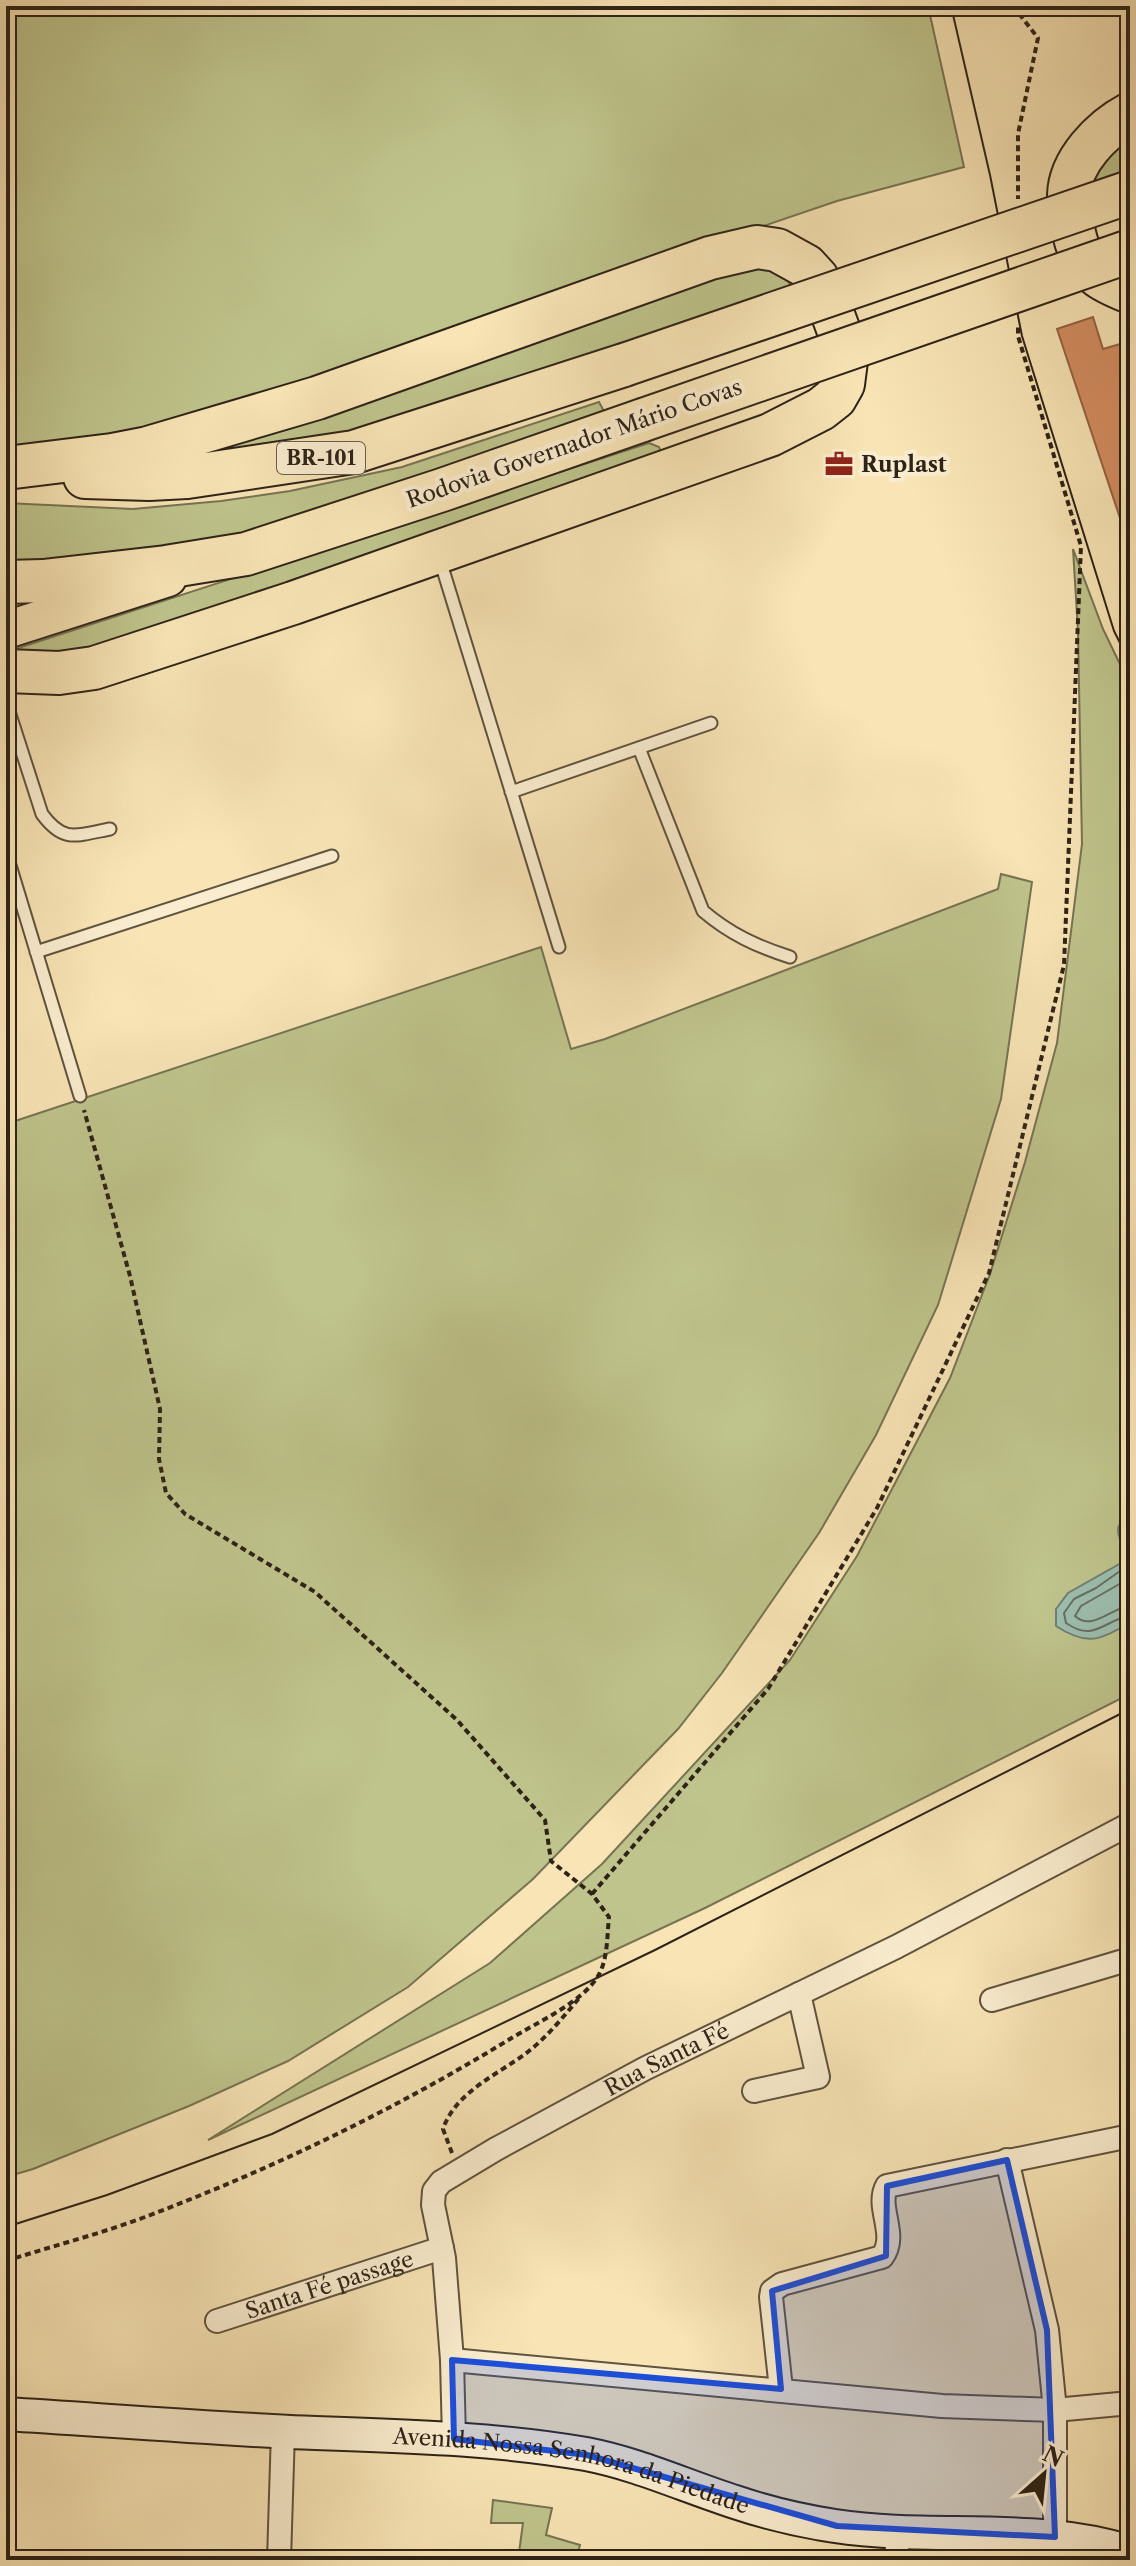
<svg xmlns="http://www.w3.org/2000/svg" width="1136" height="2566" font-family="'Libre Caslon Text',serif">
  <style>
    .green { fill: #bfc48c; stroke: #767452; stroke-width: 2 }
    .water { fill: #9dbeaf; stroke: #718073; stroke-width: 2 }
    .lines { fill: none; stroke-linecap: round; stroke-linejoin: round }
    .shore { stroke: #667064; stroke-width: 2 }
    .building { fill: #d28d61; stroke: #936344; stroke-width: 2 }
    .lane-casing { stroke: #60533f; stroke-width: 15 }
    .street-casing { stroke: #60533f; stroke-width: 26 }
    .secondary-casing { stroke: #2e2318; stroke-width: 36 }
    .primary-casing { stroke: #2e2318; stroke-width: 40 }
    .highway-casing { stroke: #2e2318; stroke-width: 46 }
    .path { stroke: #2e2318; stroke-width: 4; stroke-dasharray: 6 4; stroke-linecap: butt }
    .lane { stroke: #faedcf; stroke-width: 11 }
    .street { stroke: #faedcf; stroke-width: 22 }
    .secondary { stroke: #faedcf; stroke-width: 32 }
    .primary { stroke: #f8e4b5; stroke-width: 36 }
    .highway { stroke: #f8e4b5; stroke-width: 42 }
    .tram { stroke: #2e2318; stroke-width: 2 }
    .highway-bridge-casing { stroke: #2e2318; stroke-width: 46; stroke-linecap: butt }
    .highway-bridge { stroke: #f8e4b5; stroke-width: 42 }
    .marked { fill: #1d4ed8; fill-opacity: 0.2; stroke: #1d4ed8; stroke-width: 6; stroke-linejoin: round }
    .labels { text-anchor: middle; stroke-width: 8; stroke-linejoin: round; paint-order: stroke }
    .shield { fill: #faedcf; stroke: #6b604f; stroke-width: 2 }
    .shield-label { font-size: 20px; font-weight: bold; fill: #2e2318 }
    .street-label { font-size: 22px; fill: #2e2318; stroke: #faedcf }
    .poi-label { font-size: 22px; font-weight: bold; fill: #2e2318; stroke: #faedcf; text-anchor: start }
  </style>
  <rect width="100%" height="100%" fill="#f8e4b5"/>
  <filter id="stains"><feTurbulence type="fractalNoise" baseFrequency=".0025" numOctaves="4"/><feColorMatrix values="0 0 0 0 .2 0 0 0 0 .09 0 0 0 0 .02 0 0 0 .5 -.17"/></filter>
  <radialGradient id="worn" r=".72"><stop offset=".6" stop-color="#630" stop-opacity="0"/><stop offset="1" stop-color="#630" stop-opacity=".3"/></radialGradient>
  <path class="green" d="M6,6H928L964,167L837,201L128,442L6,450Z
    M1130,124V179L1082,184Z
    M735,266C757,266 784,267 794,291L357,431L168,459Z
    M599,402L607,417L209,549L6,571V503L133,509L221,501L290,491L402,467Z
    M649,443L659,447L663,457L86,656L6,652Z
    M1073,549L1103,629L1130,685V1694L705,1908L208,2140L490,1963L602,1864L790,1660L857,1556L950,1378L990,1274L1025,1162L1057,1043L1082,844L1078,631Z
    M1001,874L1032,882L1001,1099L938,1305L876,1435L819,1533L722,1673L678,1729L533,1879L408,1987L288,2061L189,2106L33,2169L6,2177V1124L541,947L571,1049L605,1039L998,889Z
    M493,2500L552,2508L546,2535L580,2545L576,2560H518L523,2523H491Z"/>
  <path class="water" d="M1130,1511V1622C1101,1641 1086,1646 1056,1626V1609L1068,1593L1121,1563L1127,1554C1117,1534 1112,1528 1130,1511Z"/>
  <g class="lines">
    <path class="shore" d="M1130,1564L1096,1588L1074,1599L1064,1613L1066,1623C1095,1643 1103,1620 1130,1616
      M1130,1578L1081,1606L1075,1616C1092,1632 1112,1607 1130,1606"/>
  </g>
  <path class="building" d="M1093,317L1103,349L1130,341V545H1129L1057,329Z"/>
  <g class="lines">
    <defs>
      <path id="lane" d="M440,560L559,947
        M6,702L42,814C64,844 77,835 110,829
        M639,748L703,911C730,934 756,946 790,957
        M511,792L711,723
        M6,852L80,1096
        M36,952L332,856"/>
      <g id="street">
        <path d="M992,2000L1130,1959"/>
        <path d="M754,2091L818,2077L799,1994"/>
        <path d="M1007,2160L1047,2330L1055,2410V2537"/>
        <path id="s1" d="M217,2321L442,2248"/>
        <path d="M452,2360L942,2406L1055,2410L1130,2403"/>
        <path d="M781,2389L771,2297L772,2291L782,2284L882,2257C899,2235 875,2207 887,2186L1130,2136"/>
        <path id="s2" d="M454,2439L452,2360L444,2258L433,2205L434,2191L441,2182L496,2149L646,2068L896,1947L1130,1824"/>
        <path d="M279,2560L283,2431"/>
        <path d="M896,2560L898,2532"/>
      </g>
      <g id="secondary">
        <path id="s3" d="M6,2414C101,2420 195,2427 290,2432C388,2436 488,2437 586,2454C638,2464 685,2486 735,2502C768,2513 802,2521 835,2526C932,2541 1036,2522 1130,2552"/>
      </g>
      <path id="primary" d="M6,630L168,578"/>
      <path id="highway" d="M1130,114C1102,129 1070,161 1069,195C1069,203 1071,212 1072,220C1074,240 1081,261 1097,275C1105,282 1120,288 1130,292
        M6,468L112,455L148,448L317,398L710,258L757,247L777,250L806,266L817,278L826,296L847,353L843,384L835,398L821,409L770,435L293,603L94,668L59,673L6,671
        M85,477L149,479L187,477L354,452L624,365
        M6,582L43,581L166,567L246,554L442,490L643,420"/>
    </defs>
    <use href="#lane" class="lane-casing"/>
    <use href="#street" class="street-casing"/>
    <use href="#secondary" class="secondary-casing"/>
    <use href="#primary" class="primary-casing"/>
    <use href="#highway" class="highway-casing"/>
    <path class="path" d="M1013,6L1038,38L1018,134V199
      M592,1894L768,1689L877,1508L989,1273L1064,965L1081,546L1018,336V324
      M452,2153L443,2129C456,2091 498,2075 529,2051C548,2036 564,2016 580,1997
      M6,2261C52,2246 100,2234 145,2217C272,2169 394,2110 510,2039C536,2023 583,2002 598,1976C608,1960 607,1935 609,1917L592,1894L551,1861L545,1820L457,1720L315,1592L185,1514L166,1493L159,1459L160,1409L130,1276L84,1110"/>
    <use href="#lane" class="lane"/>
    <use href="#street" class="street"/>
    <use href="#secondary" class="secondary"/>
    <use href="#primary" class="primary"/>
    <use href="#highway" class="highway"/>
    <path class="tram" d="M951,6L990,175L1022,336L1114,631L1130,663
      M6,2227L107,2195L272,2134L655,1950L1130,1709"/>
    <defs>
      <path id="highway-bridge" d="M624,365L1130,192
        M643,420L1130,251"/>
    </defs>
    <use href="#highway-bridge" class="highway-bridge-casing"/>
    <use href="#highway-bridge" class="highway-bridge"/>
  </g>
  <path class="marked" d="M1007,2160L1047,2330L1055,2537L837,2526L587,2455L454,2439L452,2360L781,2389L772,2291L886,2256L887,2186Z"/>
  <defs>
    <symbol id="office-bare" viewBox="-9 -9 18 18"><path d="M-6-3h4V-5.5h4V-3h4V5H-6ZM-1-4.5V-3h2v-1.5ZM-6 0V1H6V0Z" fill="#8f2418" stroke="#faedcf" stroke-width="2.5" paint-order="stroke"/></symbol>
  </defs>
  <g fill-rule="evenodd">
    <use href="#office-bare" x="819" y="444" width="40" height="40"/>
  </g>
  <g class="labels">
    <rect class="shield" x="277" y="442" width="88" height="32" rx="6"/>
    <g class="shield-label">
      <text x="321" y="465">BR-101</text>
    </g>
    <g class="street-label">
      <text transform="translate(574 443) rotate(-19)" y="8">Rodovia Governador Mário Covas</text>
      <text dy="8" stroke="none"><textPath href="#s2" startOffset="518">Rua Santa Fé</textPath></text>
      <text dy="8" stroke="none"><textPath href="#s1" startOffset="118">Santa Fé passage</textPath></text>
      <text dy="8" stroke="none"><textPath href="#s3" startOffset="570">Avenida Nossa Senhora da Piedade</textPath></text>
    </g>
    <g class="poi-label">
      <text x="861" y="472">Ruplast</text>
    </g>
  </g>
  <rect width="1136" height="2566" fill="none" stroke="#f8e4b5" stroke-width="32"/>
  <rect x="8" y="8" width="1120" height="2550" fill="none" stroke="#2e2318" stroke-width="4"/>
  <rect x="16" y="16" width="1104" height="2534" fill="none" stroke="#2e2318" stroke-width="2"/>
  <g transform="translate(1044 2474) rotate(27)" stroke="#faedcf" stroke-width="6" paint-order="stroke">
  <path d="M0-6L14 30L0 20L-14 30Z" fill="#2e2318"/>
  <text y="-12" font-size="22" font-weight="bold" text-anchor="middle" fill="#2e2318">N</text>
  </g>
  <rect width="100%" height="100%" filter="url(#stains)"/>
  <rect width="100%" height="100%" fill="url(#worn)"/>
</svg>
